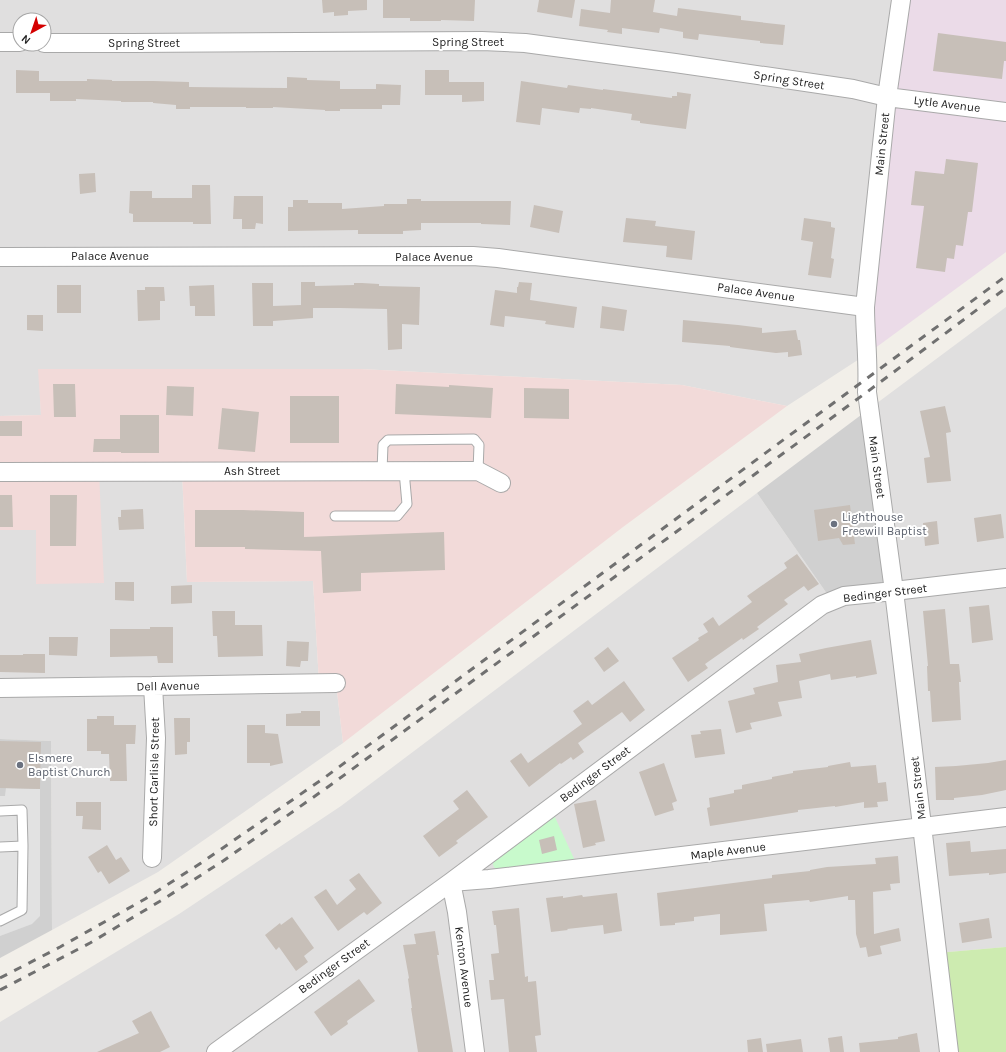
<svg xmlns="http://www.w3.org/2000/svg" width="1006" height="1052" font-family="Karla,sans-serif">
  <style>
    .residential { fill: #e0dfdf; fill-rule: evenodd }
    .commercial { fill: #f2dad9 }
    .industrial { fill: #ebdbe8 }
    .religious { fill: #d0d0d0 }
    .grass { fill: #cdebb0 }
    .park { fill: #c8facc }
    .parking { fill: #e2e2e2 }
    .building { fill: #c7bfb8 }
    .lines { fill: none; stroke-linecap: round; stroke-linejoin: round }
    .service-casing { stroke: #a9a9a9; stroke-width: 11 }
    .minor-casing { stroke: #a9a9a9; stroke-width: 20 }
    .service { stroke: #fff; stroke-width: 9 }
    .minor { stroke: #fff; stroke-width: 18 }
    .rail { stroke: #707070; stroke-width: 3; stroke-dasharray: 8 8; stroke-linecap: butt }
    .worship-dot { fill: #6b7280; stroke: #fff; stroke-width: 1.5 }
    .labels { text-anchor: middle; stroke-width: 4; stroke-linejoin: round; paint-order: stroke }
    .street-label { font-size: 12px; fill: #222; stroke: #fff }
    .worship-label { font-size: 12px; fill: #5b616d; stroke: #fff; text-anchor: start }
  </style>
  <rect width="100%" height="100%" fill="#f2efe9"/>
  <path class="residential" d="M0,0H901L867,354L787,406L682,385L360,369H39L41,415L0,416ZM20,20H44V44H20Z
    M1006,307V947L937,953L949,1052H0V1022L179,914L341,806L757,493L832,601L869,409Z
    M182,471L187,582L313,581L319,683H336L343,743L158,872L52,930L51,741L0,739V530H36L99,472Z"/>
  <path class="commercial" d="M38,369H360L682,385L787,406L623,527L343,743L336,683H319L313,581L187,582L182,471L99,472L104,583L36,584V530H0V416L41,415Z"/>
  <path class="industrial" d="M901,0H1006V252L867,354Z"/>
  <path class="religious" d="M869,409L894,591L832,601L757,493Z
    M0,739L51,741L52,930L0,958Z"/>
  <path class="grass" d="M1006,947V1052H949L937,953Z"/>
  <path class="park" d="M554,815L576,863L497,870C493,867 492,864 494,860Z"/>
  <path class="parking" d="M6,788L40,789V916L32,924L0,936V796H5Z"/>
  <path class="building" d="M322,0H367V10L348,11V15L334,16V12L323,13Z
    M383,0H475L474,21L441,20V21H410V18H383Z
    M539,0H575L572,18L537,12Z
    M611,0H655L653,12L677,16L678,8L741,16V20L785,25L783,45L760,43V41L699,34L698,40L683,38V32L660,28L659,33L622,28V34L607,32L608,30L579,26L581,9L610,13Z
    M938,33L1006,42V61H1004L1002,79L933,71Z
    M16,70L39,71V81H87V79L112,80V81H153L189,82V87L287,88V77L307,78V80L340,81V89H376V84L401,85L400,105H382V109H340V111H325V110L273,107V108H246V107H190V109H176V105L153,103V102H121V101L76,99V101H50V93H16Z
    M425,70H449V82H484V101L462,102V95H425Z
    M521,81L567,88L568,85L603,90V89L672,98V96H677V92L691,94L686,129L640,123V121L631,120L632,114L591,108V109L580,108L579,113L542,108L540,125L516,122Z
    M946,159L978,163L972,212H968L963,246L956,245L954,259L947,258L945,272L916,268L924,206L911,205L915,171L944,174Z
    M95,173L96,192L80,194L79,174Z
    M192,185H210L211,224H193V222H133V214L129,213L130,191H152V198H192Z
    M234,196H263V224L256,223L255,229H242V219H233Z
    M407,199H421V201H511L510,225L481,224V223H421V230L403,231V234H358V230L288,231V207H293V200H308V203H342V209L384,206V204H407Z
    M534,205L563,211L559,233L530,227Z
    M626,218L656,221L655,226L695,231L692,260L666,257L667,246L623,242Z
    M804,218L831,222V227L835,228L831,258L834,259L831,278L808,275L813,242L801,240Z
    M301,282H315V286L354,285V283H362L379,284V286L420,287L419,325L402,324V349L388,350L387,309L340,308H313V318L273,321V326H253L252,283H273V306L301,305Z
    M519,282L532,283L530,300L577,307L574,328L545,324L546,321L505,316L504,327L490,325L495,290L517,293V287H518Z
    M57,285H81V313H57Z
    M214,285L215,316H195V306H190L189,286Z
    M145,287H164L165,301H160V320L138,321L137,290H145Z
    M602,306L627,310L624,331L600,328Z
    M27,315H43V331L27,330Z
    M683,320L738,325L762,328V333L796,330L798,340H800L802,355L788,357V352L776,353L730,347V346L682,342Z
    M53,384H75L76,417H54Z
    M396,384L449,387V385L493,388L491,418L395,414Z
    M167,386L194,387L193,416L166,415Z
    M524,388L569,389V419L524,418Z
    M290,396H339V443H290Z
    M945,406L951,432L946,433L951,481L927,483L924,458L930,457L920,411Z
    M222,408L259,412L255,452L218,449Z
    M120,415H159V453H121V452H93L94,439H120Z
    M0,421H22V436H0Z
    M0,495H12L13,527H0Z
    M50,495H77L76,546H50Z
    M850,505L855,544L843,545L839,538L818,541L814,510Z
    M143,509L144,529L119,530L118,517H121V510Z
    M195,510H243L304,512V537L444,532L445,570L361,573V591L323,593L321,551L245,549V547H195Z
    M1001,514L1004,538L977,542L974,518Z
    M937,521L939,544L925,546L923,523Z
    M797,554L819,584L808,591L804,586L784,600L788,604L757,627L759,629L743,640L742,638L705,664L708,668L688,682L672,658L699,640L698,638L708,632L703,624L713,617L719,626L752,602L747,596L787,568L784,563Z
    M115,582H134V601L115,600Z
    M192,585V603L171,604V586Z
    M989,605L993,640L972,643L969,607Z
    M945,609L950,664H959L961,682H959L961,720L932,722L930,691H928L927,666H928L923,611Z
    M212,611H235V625H262L263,656L218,657L217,636H213Z
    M150,627H173V663H158L157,656L110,657V629H150Z
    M49,637H78L77,656L49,655Z
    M871,640L877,674L856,678V676L831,680L830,674L799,681L802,698L778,702L782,716L750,723L752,729L736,733L728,701L755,694L753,688L778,682L776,665L801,662L799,654L826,648Z
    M287,641L309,642L308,661H301L300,667L286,666Z
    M608,647L619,661L604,672L594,658Z
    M23,654H45V673L0,672V655H23Z
    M624,681L645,710L630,722L622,712L578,743L584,752L573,760L571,757L561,764L560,763L529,787L510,761L521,753L528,763L582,724L573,711L588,700L592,705Z
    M301,711H320V726H286V714L301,713Z
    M97,716H114V725H136L135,744H126L127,781H110L109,754H101V751H87V719H97Z
    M174,718H190V742H187V754L175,755Z
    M247,725H265V733L278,734L283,763L270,766V763H247Z
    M721,729L725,754L695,758L691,735L701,734L700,731Z
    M0,741L41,742L40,789L0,788Z
    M1006,760V790L982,795L954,798V800H936L935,767L956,766L988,763Z
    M850,762L851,767L876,765L878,783L886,782L888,801L877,802L878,807L864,808V802L835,807V806L798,810V812L710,826L707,808L710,807L709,798L734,793V790L742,789V785L772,779V777L793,773V771L828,767V766Z
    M664,763L677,801L672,803L674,810L655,816L639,772Z
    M467,790L488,817L456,841L458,843L439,857L423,836L459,809L453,801Z
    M596,800L605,841L595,843L596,845L583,848L574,804Z
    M76,802H101V830L82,829L83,816H76Z
    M554,836L557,850L542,854L539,840Z
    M970,841L971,852L1006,849V873L989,875V873L949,876L946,843Z
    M107,845L116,860L121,857L130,871L109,884L101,871L98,873L88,857Z
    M898,856L900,883L890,884L891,890L873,892L874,934L899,928L901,941L880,946L882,954L868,957L866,947L860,948L856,934L855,900H848V896L810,902L809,900L764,904L767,931L720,935V914L694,917V921L675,923V925L660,926L657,893L772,878V875L810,871V870L827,867L876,864L875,858Z
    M359,873L382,903L367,915L364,912L338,931L314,897L326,889L337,905L356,889L349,880Z
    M617,893L622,931L604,934L603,925L567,929L568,930L551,932L546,898L563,896V898L582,895L583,897Z
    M519,908L525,977L528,976V982L536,981L541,1035L535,1036L537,1052H509L504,999L491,1000L489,980H494L491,954L499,953L496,925H494L492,911Z
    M292,917L314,948L304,956L308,962L296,971L279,947L276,950L265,935L280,923L281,925Z
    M989,918L992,938L962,943L959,923Z
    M435,931L439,955H437L453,1052H418L411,1008H412L408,979L409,978L403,945L416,944L414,934Z
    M359,979L375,1001L347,1021L348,1024L331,1036L314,1012Z
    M151,1011L170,1047L160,1052H97L139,1033L132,1021Z
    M917,1033L920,1052H860L859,1043L898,1039V1037Z
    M842,1036L844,1052H830L828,1038Z
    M761,1038L763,1052H748L747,1040Z
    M801,1039L803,1052H767L766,1044Z"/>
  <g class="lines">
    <defs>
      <path id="service" d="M382,471L383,445L388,440L474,439L479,445L478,471
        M335,516H397L407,504L404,471
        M0,811L22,810L23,846
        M0,847L23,846L22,910L0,921"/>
      <path id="minor" d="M901,0L887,97L865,307C865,335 869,363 867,392L894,591L949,1052
        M0,42H20
        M44,43H131L482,41L525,43L675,63L853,89L887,97L1006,112
        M0,257L473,256L498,258L865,307
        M0,472L478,471L501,483
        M0,688L153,686L336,683
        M152,858L156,738L153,686
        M216,1052L451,882L822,605L844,596L894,591L1006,578
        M475,1052L457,912L451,882L489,879L1006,817"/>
    </defs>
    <use href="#service" class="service-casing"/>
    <use href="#minor" class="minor-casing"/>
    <use href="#service" class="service"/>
    <use href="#minor" class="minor"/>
    <path class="rail" d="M0,978L60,947L145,899L201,863L324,778L1006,276
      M0,990L90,943L162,900L223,861L332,784L867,392L1006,288"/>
  </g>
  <g class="worship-dot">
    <circle cx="834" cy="524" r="4"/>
    <circle cx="20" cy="765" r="4"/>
  </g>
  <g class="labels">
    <g class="street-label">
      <text x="468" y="46">Spring Street</text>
      <text x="144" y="47">Spring Street</text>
      <text transform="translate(789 80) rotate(9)" y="4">Spring Street</text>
      <text transform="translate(947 104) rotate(7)" y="4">Lytle Avenue</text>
      <text transform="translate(882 144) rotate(-84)" y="4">Main Street</text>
      <text x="110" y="260">Palace Avenue</text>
      <text x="434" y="261">Palace Avenue</text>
      <text transform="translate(756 292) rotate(8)" y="4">Palace Avenue</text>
      <text transform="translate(877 467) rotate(82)" y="4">Main Street</text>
      <text x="252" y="475">Ash Street</text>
      <text transform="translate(885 593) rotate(-7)" y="4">Bedinger Street</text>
      <text transform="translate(168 686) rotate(-1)" y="4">Dell Avenue</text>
      <text transform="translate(154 772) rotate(-89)" y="4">Short Carlisle Street</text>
      <text transform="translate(595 774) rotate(-37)" y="4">Bedinger Street</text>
      <text transform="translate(918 788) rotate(-97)" y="4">Main Street</text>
      <text transform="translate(728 851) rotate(-7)" y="4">Maple Avenue</text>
      <text transform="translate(334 966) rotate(-36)" y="4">Bedinger Street</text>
      <text transform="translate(464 967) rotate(83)" y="4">Kenton Avenue</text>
    </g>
    <g class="worship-label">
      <text x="842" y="521">Lighthouse<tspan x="842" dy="14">Freewill Baptist</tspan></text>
      <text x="28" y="762">Elsmere<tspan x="28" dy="14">Baptist Church</tspan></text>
    </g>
  </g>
  <g transform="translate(32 32) rotate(220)"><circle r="19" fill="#ffffff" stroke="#a7a7a7"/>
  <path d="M0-3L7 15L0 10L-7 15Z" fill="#d40000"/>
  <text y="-6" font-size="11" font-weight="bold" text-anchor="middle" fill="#222222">N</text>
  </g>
</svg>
